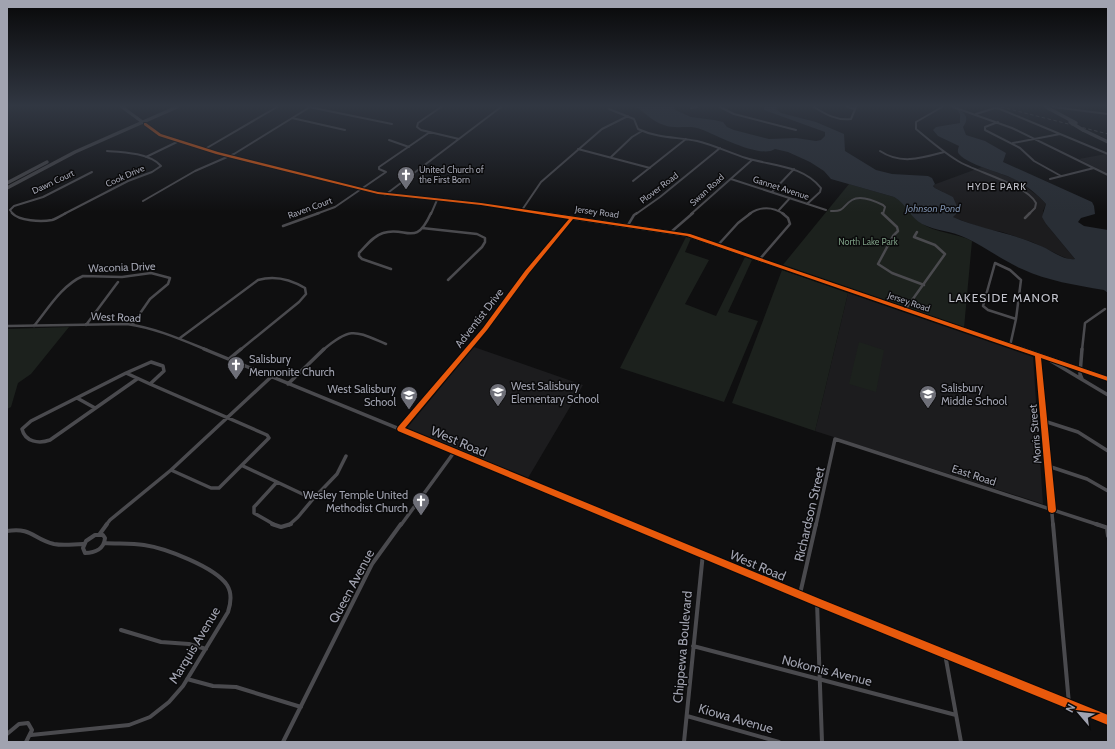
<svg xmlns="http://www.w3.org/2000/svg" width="1115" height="749" font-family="Cabin,sans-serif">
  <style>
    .built { fill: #1c1c1e }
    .green { fill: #1c211d }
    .water { fill: #292e35 }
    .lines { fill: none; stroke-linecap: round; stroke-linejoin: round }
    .street-far3 { stroke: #4a4a4e; stroke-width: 2 }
    .street-far2 { stroke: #4a4a4e; stroke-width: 2.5 }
    .street-far1 { stroke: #4a4a4e; stroke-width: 3.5 }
    .street { stroke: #4a4a4e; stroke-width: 4 }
    .secondary-far2 { stroke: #48494c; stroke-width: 3 }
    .secondary-far1 { stroke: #48494c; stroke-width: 4 }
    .secondary { stroke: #48494c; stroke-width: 5 }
    .primary { stroke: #46464a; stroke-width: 3.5 }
    .highway { stroke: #464649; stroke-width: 3.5 }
    .rail { stroke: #464649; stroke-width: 1; stroke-dasharray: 3.5 2.5; stroke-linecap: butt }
    .secondary-bridge { stroke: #48494c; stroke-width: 3 }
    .primary-bridge { stroke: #46464a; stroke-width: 3.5 }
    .cycleway-casing { stroke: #0a0a0b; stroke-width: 2 }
    .cycleway { fill: #e8590c; fill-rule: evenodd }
    .labels { text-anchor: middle; stroke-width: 3; stroke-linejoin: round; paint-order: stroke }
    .far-poi-label { font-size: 9px; fill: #a1a3b0; stroke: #0a0a0b; text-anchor: start }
    .far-street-label { font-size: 9px; fill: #a1a3b0; stroke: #0a0a0b }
    .far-park-label { font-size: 9px; fill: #799980; stroke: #0a0a0b }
    .far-neighbourhood-label { font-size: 10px; letter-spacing: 1px; fill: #c2c3cc; stroke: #0a0a0b }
    .far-water-label { font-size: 10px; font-style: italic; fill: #7a8ca8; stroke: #0a0a0b }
    .street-label { font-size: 11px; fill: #a1a3b0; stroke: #0a0a0b }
    .poi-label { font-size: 11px; fill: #a1a3b0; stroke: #0a0a0b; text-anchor: start }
    .neighbourhood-label { font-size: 12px; letter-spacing: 1px; fill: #c2c3cc; stroke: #0a0a0b }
    .near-street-label { font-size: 13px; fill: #a1a3b0; stroke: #0a0a0b }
  </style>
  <rect width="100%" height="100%" fill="#0f0f10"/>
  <path class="built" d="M1106,154L1108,155V174L1079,159Z
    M982,167L1015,179L1038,196L1046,204L1043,211L1046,224L1075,259L1071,260L1061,256L1032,242L1002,232L985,229L952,217L954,214L943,192L935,188L933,185Z
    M848,293L1033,357L1043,504L815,431Z
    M474,347L583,385L528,478L407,430V428Z"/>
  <path class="green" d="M849,184L894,197C906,203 911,215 921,223C935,233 957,233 972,241L964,328L782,266Z
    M686,237L691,238L685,252L709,260L685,304L716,316L745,257L752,260L728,312L758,321L724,402L620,368Z
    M782,270L848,293L815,431L732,403Z
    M69,327L31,374L18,383L11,407L7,409V329Z
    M859,342L884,350L876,392L849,384Z"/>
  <path class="water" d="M634,107H674L675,110L691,117L714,120L723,122L727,127L734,130L769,139L796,138L816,141L821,140L825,136V132L764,110V107H777L776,109L781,113L816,122L844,134L845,151L876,170L892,174L928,176L932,178L935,184L933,186L935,188L953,197L959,211L953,217C981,229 1012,233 1041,246C1051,250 1064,261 1075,259L1046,224L1042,217L1046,204C1037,194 1025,184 1014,179C1000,172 968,165 959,154C957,152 958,149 959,146L938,136L933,130L936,127L960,123V114L956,108C965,112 970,118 963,127L966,135L985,141L1006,153L1003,162L1092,202L1094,206L1095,214L1081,218L1078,222L1084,226L1108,230V293L1104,290C1075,285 1048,281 1022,269C1002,260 985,247 966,238C952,231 936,231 922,224C910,218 906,203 894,197L831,179L824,171L810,162L788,152L775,149C761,159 718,136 703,130C690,124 676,130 664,125C654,122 646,114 638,108Z"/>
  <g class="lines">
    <path class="street-far3" d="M309,107L392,124
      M441,107L418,123L417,127L421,130L459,139
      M720,107L734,114L796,130
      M814,107C825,114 837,121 851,119L856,107
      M847,107L855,109
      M942,107L916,122V129C929,140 943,152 958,161C976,172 1027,185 1036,203L1035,208L1029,214
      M953,107L1012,128L1108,175
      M1053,107L1108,114
      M691,108L697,107
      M609,109L634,119L638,129C657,138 677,137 697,141C714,145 730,153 746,158C772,166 803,165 821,188L820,192L807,204
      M976,114L995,108L1000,109L1108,154
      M292,118L345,130
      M998,122L985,127V130L1020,148L1034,161L1061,176
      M389,140L409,147
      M1013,143L1060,134
      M205,149L277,107
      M578,149L650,168
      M880,151C901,165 922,158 944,152
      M146,157L179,141
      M611,157L632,137L642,131
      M731,179L826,210
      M1050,179L1094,168
      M633,181L686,139
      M772,192L794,169
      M385,195L501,107
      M143,201L195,171L234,154L310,107
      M522,210L541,182L602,129L628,116
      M779,210L790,198
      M831,211C845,212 842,206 852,200C860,195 875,201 883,205L885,207L883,214
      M13,214L10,210L14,206L43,197L92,172
      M64,214L128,181L152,172L161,166C150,153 123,152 107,151
      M316,214L335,207L386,172L379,169V167L430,132
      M431,214L437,200
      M636,214L660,197L720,148
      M691,214L752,160
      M749,214C761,206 772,206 784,214"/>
    <path class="street-far2" d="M12,213C19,221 41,222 52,220C56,219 62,215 66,213
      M882,213L897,227L898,231L893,236L878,264L892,273L924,285
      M1025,218L1030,213
      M628,225L634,215L637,213
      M283,226L319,213
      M422,228L477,234L485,238V242L482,247L448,280
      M671,232L693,213
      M718,245L738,223L751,213
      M759,260L790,224L788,218L782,213
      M995,263L1010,270L1021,280L1016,319L988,310L983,306Z
      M391,269L362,259L359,256V253C366,246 373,236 383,233C406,225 415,249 431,213
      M905,310L945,254L935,245L914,237L917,232
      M86,325L118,282
      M7,326L127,324C155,328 180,339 207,350
      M34,326C48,309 62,285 83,276L122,277L151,273L170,278L168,284L150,299L132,325
      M180,338L258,280C275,275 290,279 305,288L306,294L299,302L240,350
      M1010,346L1016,319
      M323,350C351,326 355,331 386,344
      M467,350L485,329L527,272L572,218
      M1082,350L1085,323L1105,309"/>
    <path class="street-far1" d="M204,349L634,525
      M1038,355L1053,525
      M229,359L241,349
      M1051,361L1108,395
      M151,362L163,366L164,371L150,384L126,373Z
      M126,373L31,421L22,429C25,442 39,444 50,440L137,379
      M1082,379L1080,374L1082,349
      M150,384L267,435L269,438L219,488H211L171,470
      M288,384L324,349
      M77,398L95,408
      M1044,421L1078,432L1108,451
      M400,429L468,349
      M243,466L313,499L337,474L346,456
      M1048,466L1087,479L1108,491
      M106,525L110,520L171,470L271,377
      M275,525L254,513V507L277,482
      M289,525L298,517L313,499
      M401,525L455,451
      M816,525L835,439L1099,525"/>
    <path class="street" d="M272,524L281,527L291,524
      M632,524L817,602L1108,720
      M1053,524L1069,704
      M1096,524L1108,528
      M1107,528L1108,536
      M7,531C32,527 33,539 54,544C64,546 74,544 83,544
      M95,535H103L105,538C104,549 95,553 85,553L83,548L86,541Z
      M99,535L107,524
      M800,594L816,524
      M817,602L822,742
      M121,630L161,642L189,644L206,649
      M693,646L956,715
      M945,654L961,742
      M187,679L213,686L236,687L301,707
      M687,716L779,742
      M7,734L19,724L28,723L32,730L26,742
      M31,735L129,725L150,717L169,702L183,686L228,612C231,603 232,593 227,585C215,567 165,548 144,545C131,543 117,544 104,543
      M283,742L372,564L401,524
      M684,742L703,553"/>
    <path class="secondary-far2" d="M122,107L137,118
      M145,124L160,135L217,153L378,193L481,204L546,214"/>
    <path class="secondary-far1" d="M540,213L688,235L1024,350"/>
    <path class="secondary" d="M1021,349L1108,379"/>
    <path class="primary" d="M1046,107L1076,123
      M1083,130L1108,142"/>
    <path class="highway" d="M7,183L47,162
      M7,188L75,152L177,107"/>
    <path class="rail" d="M1001,107L1108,134"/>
    <path class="secondary-bridge" d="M137,118L145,124"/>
    <path class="primary-bridge" d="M1070,122L1083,130"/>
    <defs>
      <path id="cycleway" d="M144,123H146L161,134L218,152L378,192L481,203L690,234L1108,377V381L1041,358L1056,510L1055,512L1052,513L1049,512L1048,510L1035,356L687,236L573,219L529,273L487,330L405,428L820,599L1108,715V725L814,605L398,431L397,429L398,427L483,328L525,271L569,219L481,205L378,194L216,154L159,136L144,125Z"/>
    </defs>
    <use href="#cycleway" class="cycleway-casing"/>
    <use href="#cycleway" class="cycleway"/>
  </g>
  <linearGradient id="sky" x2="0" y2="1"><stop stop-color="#080809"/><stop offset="0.5" stop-color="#313742"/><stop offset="1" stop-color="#313742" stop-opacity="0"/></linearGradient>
  <rect width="1115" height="212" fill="url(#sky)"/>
  <defs>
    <symbol id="church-pin" viewBox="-11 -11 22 30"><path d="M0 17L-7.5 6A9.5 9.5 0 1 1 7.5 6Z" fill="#6e6f78" stroke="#0a0a0b"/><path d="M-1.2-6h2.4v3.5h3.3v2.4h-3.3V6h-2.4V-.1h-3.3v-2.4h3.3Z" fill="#fff"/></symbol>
    <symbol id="school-pin" viewBox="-11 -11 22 30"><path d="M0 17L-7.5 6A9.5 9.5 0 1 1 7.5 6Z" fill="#6e6f78" stroke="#0a0a0b"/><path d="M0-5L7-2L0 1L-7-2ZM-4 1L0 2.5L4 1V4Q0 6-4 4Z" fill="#fff"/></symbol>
  </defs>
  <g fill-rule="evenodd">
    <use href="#church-pin" x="396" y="165" width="20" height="27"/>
    <use href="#church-pin" x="226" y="355" width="20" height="27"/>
    <use href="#school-pin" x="488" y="382" width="20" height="27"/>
    <use href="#school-pin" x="918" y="384" width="20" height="27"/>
    <use href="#school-pin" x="399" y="385" width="20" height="27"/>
    <use href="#church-pin" x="411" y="491" width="20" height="27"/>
  </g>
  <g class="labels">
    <g class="far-poi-label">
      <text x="419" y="173">United Church of<tspan x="419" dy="10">the First Born</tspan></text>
    </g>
    <g class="far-street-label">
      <text transform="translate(125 176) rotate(-24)" y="3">Cook Drive</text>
      <text transform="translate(53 182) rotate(-25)" y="3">Dawn Court</text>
      <text transform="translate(659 188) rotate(-37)" y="3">Plover Road</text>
      <text transform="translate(781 188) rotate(18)" y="3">Gannet Avenue</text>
      <text transform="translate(707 190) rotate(-42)" y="3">Swan Road</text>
      <text transform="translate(310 208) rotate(-20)" y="3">Raven Court</text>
      <text transform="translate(597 212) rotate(8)" y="3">Jersey Road</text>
      <text transform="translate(909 302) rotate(19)" y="3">Jersey Road</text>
    </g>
    <g class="far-park-label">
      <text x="868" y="245">North Lake Park</text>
    </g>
    <g class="far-neighbourhood-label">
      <text x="997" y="190">HYDE PARK</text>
    </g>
    <g class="far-water-label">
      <text x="933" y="212">Johnson Pond</text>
    </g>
    <g class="street-label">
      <text transform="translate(122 267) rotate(-2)" y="4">Waconia Drive</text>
      <text transform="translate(116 317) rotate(2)" y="4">West Road</text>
      <text transform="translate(479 318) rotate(-52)" y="4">Adventist Drive</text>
      <text transform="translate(1035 434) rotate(-95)" y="4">Morris Street</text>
      <text transform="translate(974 475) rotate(18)" y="4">East Road</text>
    </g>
    <g class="poi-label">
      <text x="249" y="363">Salisbury<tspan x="249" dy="13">Mennonite Church</tspan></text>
      <text x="511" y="390">West Salisbury<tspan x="511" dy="13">Elementary School</tspan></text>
      <text x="941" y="392">Salisbury<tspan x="941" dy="13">Middle School</tspan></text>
      <text x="396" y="393" text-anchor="end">West Salisbury<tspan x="396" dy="13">School</tspan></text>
      <text x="408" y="499" text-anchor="end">Wesley Temple United<tspan x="408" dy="13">Methodist Church</tspan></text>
    </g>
    <g class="neighbourhood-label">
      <text x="1004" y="302">LAKESIDE MANOR</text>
    </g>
    <g class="near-street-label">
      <text transform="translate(459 441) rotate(23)" y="5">West Road</text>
      <text transform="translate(809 514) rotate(-77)" y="5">Richardson Street</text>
      <text transform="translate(758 565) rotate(23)" y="5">West Road</text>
      <text transform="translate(351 586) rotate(-62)" y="5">Queen Avenue</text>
      <text transform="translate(194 645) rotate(-59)" y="5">Marquis Avenue</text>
      <text transform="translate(682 647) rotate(-85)" y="5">Chippewa Boulevard</text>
      <text transform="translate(827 670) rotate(14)" y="5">Nokomis Avenue</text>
      <text transform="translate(736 718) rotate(16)" y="5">Kiowa Avenue</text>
    </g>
  </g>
  <rect width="1115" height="749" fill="none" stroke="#a1a3b0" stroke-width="16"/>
  <g transform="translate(1079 713) rotate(298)" stroke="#0a0a0b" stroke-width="3" paint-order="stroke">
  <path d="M0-3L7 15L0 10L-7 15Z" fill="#a1a3b0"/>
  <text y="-6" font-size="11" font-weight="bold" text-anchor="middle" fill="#a1a3b0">N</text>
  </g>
</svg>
